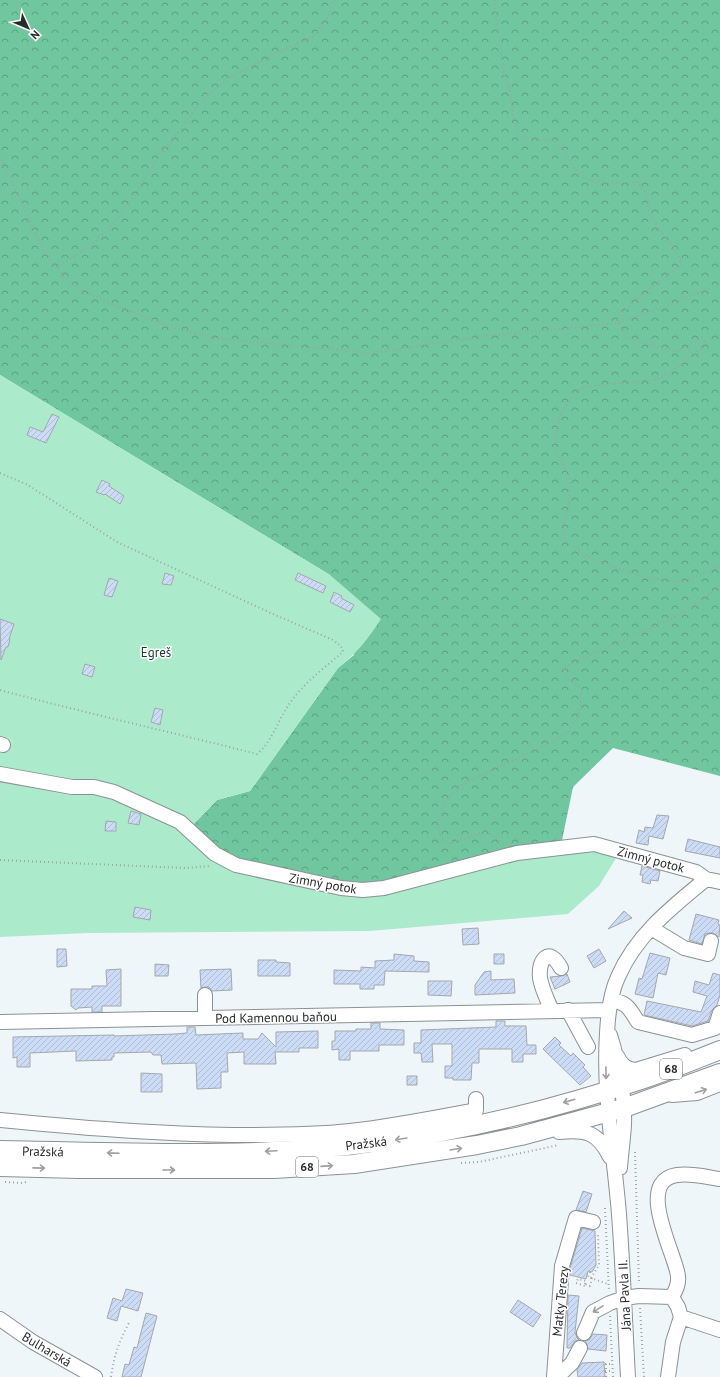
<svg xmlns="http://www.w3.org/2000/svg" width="720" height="1377" font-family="'PT Sans',sans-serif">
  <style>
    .forest { fill: url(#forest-crowns) }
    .garden { fill: #abebcc }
    .building { fill: url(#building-hatch); stroke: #a4a7ac }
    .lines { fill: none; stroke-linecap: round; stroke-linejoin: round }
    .minor-casing { stroke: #8b9194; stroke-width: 16 }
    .major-casing { stroke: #8b9194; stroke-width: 20 }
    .path { stroke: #9ea3a5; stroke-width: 2; stroke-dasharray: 1 3; stroke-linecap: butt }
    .minor { stroke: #fff; stroke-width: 14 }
    .major { stroke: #fff; stroke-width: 18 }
    .oneway { stroke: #9ea0a0 }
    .labels { text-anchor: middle; stroke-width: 3; stroke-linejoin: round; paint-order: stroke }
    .shield { fill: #fff; stroke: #686b6b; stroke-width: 1 }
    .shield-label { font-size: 12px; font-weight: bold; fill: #282b2c }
    .park-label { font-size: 13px; fill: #143b2b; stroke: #fff }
    .street-label { font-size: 13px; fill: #282b2c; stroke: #fff }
  </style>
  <defs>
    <pattern id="forest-crowns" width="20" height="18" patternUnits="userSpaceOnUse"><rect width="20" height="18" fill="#70c69f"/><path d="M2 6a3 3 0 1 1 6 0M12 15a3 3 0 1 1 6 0" fill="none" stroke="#5ca182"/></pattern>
    <pattern id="building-hatch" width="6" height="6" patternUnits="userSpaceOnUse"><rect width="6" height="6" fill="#ccdcf6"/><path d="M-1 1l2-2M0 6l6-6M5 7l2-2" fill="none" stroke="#afbdd3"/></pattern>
  </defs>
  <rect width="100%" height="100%" fill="#eff6f9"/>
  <path class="forest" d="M0,0H720V776L613,748L573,787L559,855L372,888L233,862L188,830L217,800L250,791L338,668L354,655L330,575L0,375Z"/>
  <path class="garden" d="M0,375L330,575L381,619C368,639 357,653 338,668L250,791L217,800L188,830L233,862L372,888L470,861L621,850L599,886L568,914L370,931L88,933L0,937Z"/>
  <path class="building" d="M52,414L59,417L46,443L27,435L30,427L43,432Z
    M102,480L110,484L109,486L124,496L120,504L105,494L104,495L96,492Z
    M165,573L174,576L171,585L162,584Z
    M298,573L326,586L323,593L295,580Z
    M109,578L118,581L112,597L104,595Z
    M334,592L342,596L341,598L354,605L350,612L330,602Z
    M0,619L14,624L9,639H10L8,647H6L1,660Z
    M85,664L95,667L92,677L82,674Z
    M155,708L163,710L160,725L151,722Z
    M131,811L141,814L139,825L128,823Z
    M657,815L669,816L663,839L649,836L648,845L636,843L639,830L644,832L645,827L653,828Z
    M106,821L116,822V831H105Z
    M688,839L720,847V858L685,851Z
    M642,866L660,871L658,881L651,880L650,884L642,882L643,875H640Z
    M135,907L151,910L150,920L133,917Z
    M624,911L632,918L608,929Z
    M696,914L719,920L718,924L720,925L719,937L713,933H709L705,934L702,944L689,940Z
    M478,928L479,944L463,945L462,929Z
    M57,949H66L67,966L57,967Z
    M599,949L606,961L594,968L587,956Z
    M650,953L670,958L666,975L658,973L653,998L635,994L639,978L642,979Z
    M394,954L414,956V961L429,962V972L385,971L384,985H374V989H360V984H334V970L361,971V967L375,968V961L394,960Z
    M494,954H504V964H494Z
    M258,960H276V962L290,963V976H258Z
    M155,964L169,965L168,976H155Z
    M121,969V1006H102V1012H92V1007L78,1008L76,1010L71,1006V989H92V986H107L106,970Z
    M231,969L232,990L212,991L209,987H205L201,988L200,970Z
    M491,971V980L514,979L515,993L475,995V985L484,972Z
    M713,973L720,975V995L717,1005L712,1010L708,1021L692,1026L644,1015L647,1001L701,1012L707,996L693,992L695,981L709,985Z
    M567,974L570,982L555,989L550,977L562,976Z
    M428,981H452L451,996L428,995Z
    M496,1021H505V1026H526L527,1045H536V1054H523V1062H512V1049H479V1063H472L471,1080H453V1078H445V1066H452V1044H432L433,1062H422L421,1053H414V1043H421V1030L496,1027Z
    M371,1023H380V1029L404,1030V1045H379V1051H350V1060H339V1049L332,1050V1041H335V1031H356V1029H371Z
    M187,1027H195L196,1035L243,1033V1039H258L262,1033L276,1047V1032L318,1031V1048H299V1052H275L276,1064H244V1052L227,1053L228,1072H221V1088L197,1089L196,1063L162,1064L161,1055H153L151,1052L114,1053V1057H112V1060L76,1061V1051L30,1053V1067H17V1057L13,1058V1037L114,1035V1036L175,1034L187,1033Z
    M555,1037L561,1043L559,1045L571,1056L573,1053L585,1065L583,1067L591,1076L580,1085L543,1049Z
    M141,1073L162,1074V1092H141Z
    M407,1076H417V1085H407Z
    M583,1191L592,1194L586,1212L576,1210Z
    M582,1228L595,1231L596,1265L592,1272L588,1271L586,1279L570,1275V1268Z
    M126,1289L143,1293L138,1311L121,1306L117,1321L107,1318L113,1298L122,1301Z
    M568,1295L579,1296L575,1332L577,1338L579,1340L575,1341L570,1348H567Z
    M518,1300L541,1315L533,1327L510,1312Z
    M146,1313L157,1316L141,1377H122L125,1364L129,1365L134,1347L137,1348Z
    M593,1334L607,1335L606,1351L588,1349L587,1344L585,1341L589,1340Z
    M604,1362L605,1377H578L577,1370L582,1363Z"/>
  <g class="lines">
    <defs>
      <path id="minor" d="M0,744L3,745
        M0,774L72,787H94L114,792L180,822L215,854L236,865L341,888L363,890L384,888L517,853L594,844L696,872L706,879L720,882
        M651,928L684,948L708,954L711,941
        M205,995V1018
        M611,1000C628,1003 629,1008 638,1022L692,1035L715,1028L720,1013
        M568,1010L588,1047
        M552,1011C548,1001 542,990 540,978C538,959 549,946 561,968
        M0,1022L609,1010
        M610,1035C619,1064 625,1095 624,1125C623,1140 621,1154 620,1168
        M617,1056C621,1064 626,1070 636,1070L685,1055
        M672,1095L697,1093L720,1084
        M0,1120C81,1128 163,1135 245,1135C280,1135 315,1135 350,1131C393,1126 434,1118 476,1110V1099
        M559,1132C585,1129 598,1132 610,1157
        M672,1297C676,1290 679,1284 678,1276C676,1255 634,1181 677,1175C692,1173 706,1177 720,1179
        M681,1317L720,1330
        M0,1319L33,1342L95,1377
        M584,1333L593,1312L610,1303L624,1298L639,1296L672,1297L678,1307L681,1317L673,1342L668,1377
        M554,1377L562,1266L576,1218L593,1222
        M557,1377L572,1363L580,1348
        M628,1377C625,1323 623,1268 619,1214C614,1153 603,1094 607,1033C608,1014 610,994 618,977C636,935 672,907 706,879"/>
      <path id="major" d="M0,1150C126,1152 254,1159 379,1142C469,1130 558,1108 644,1079C670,1070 695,1060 720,1050
        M0,1167L79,1169H274L354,1164L477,1145L521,1136L624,1108L720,1073"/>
    </defs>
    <use href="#minor" class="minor-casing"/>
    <use href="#major" class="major-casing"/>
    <path class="path" d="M494,0L504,73L512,100L514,124L521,138L553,140L563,149L574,167L584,177L600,184L637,182L645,192L649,214L665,237L675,249L682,265C658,281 637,299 616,319L628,338L676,352L702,338L707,344L673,371L655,380L607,384L581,388L572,396L563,410L555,436L556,450L570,478L569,503L564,527L565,540L575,549L593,559L647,578L683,582L720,566
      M0,156L45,253L65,277L83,291L106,302L173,328L214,338L370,353L486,336L619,323L720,285
      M56,267L91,246L115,222L137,192L159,156L207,95L235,75L283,50L313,37L325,23L335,0
      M0,473L28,485L117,542L273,614L333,640C338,644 342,645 343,652C325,667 303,684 290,703C278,719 273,741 257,754C171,732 85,713 0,690
      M503,844L487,831L454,842L447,843L441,837L437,824L444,802L462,785L553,741L569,731L579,713L582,690L565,676L564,667L671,619L698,603L720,587
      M0,860L185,868L211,866
      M635,1152L639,1284
      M461,1163L479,1162L559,1145
      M5,1182L22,1183L26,1182
      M605,1208L609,1292
      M590,1272L588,1277L608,1284
      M591,1278L599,1265L598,1233
      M585,1284L586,1281L578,1279L576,1283L585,1286V1284L590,1286L592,1278
      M640,1308L644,1377
      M610,1316L613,1377
      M605,1364H612
      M606,1364V1377
      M605,1371H612
      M111,1377C114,1356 119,1341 129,1323"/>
    <use href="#minor" class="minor"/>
    <use href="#major" class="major"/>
  </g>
  <defs><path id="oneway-shaft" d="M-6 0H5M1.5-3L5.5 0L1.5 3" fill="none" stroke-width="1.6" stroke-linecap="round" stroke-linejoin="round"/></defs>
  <g class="oneway">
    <use href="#oneway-shaft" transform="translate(606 1073) rotate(89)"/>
    <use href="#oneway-shaft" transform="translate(701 1091) rotate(-18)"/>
    <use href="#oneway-shaft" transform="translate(569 1101) rotate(164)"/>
    <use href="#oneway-shaft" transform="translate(401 1139) rotate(171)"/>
    <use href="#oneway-shaft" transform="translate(456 1149) rotate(-9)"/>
    <use href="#oneway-shaft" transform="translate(271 1151) rotate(177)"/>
    <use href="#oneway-shaft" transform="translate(113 1153) rotate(-178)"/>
    <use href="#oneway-shaft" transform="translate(327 1166) rotate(-4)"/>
    <use href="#oneway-shaft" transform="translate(39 1168) rotate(1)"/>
    <use href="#oneway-shaft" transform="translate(169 1170)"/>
    <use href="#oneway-shaft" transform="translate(598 1309) rotate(149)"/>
  </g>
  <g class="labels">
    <g class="shield">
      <rect x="660" y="1059" width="22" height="20" rx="3"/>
      <rect x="296" y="1157" width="22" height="20" rx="3"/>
    </g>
    <g class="shield-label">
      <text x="671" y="1073">68</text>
      <text x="307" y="1171">68</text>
    </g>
    <g class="park-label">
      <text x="156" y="657">Egreš</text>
    </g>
    <g class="street-label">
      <text transform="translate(651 859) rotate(15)" y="5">Zimný potok</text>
      <text transform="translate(323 883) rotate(10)" y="5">Zimný potok</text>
      <text transform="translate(276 1017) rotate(-1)" y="5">Pod Kamennou baňou</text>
      <text transform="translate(366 1143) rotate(-7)" y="5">Pražská</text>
      <text transform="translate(43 1151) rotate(1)" y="5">Pražská</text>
      <text transform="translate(624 1295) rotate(-93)" y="5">Jána Pavla II.</text>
      <text transform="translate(560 1301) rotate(-84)" y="5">Matky Terezy</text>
      <text transform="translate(47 1349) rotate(31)" y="5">Bulharská</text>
    </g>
  </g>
  <g transform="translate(28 28) rotate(134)" stroke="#ffffff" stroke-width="3" paint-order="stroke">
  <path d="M0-3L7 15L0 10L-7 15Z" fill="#282b2c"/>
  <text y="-6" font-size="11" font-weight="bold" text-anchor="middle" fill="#282b2c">N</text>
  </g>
</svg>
